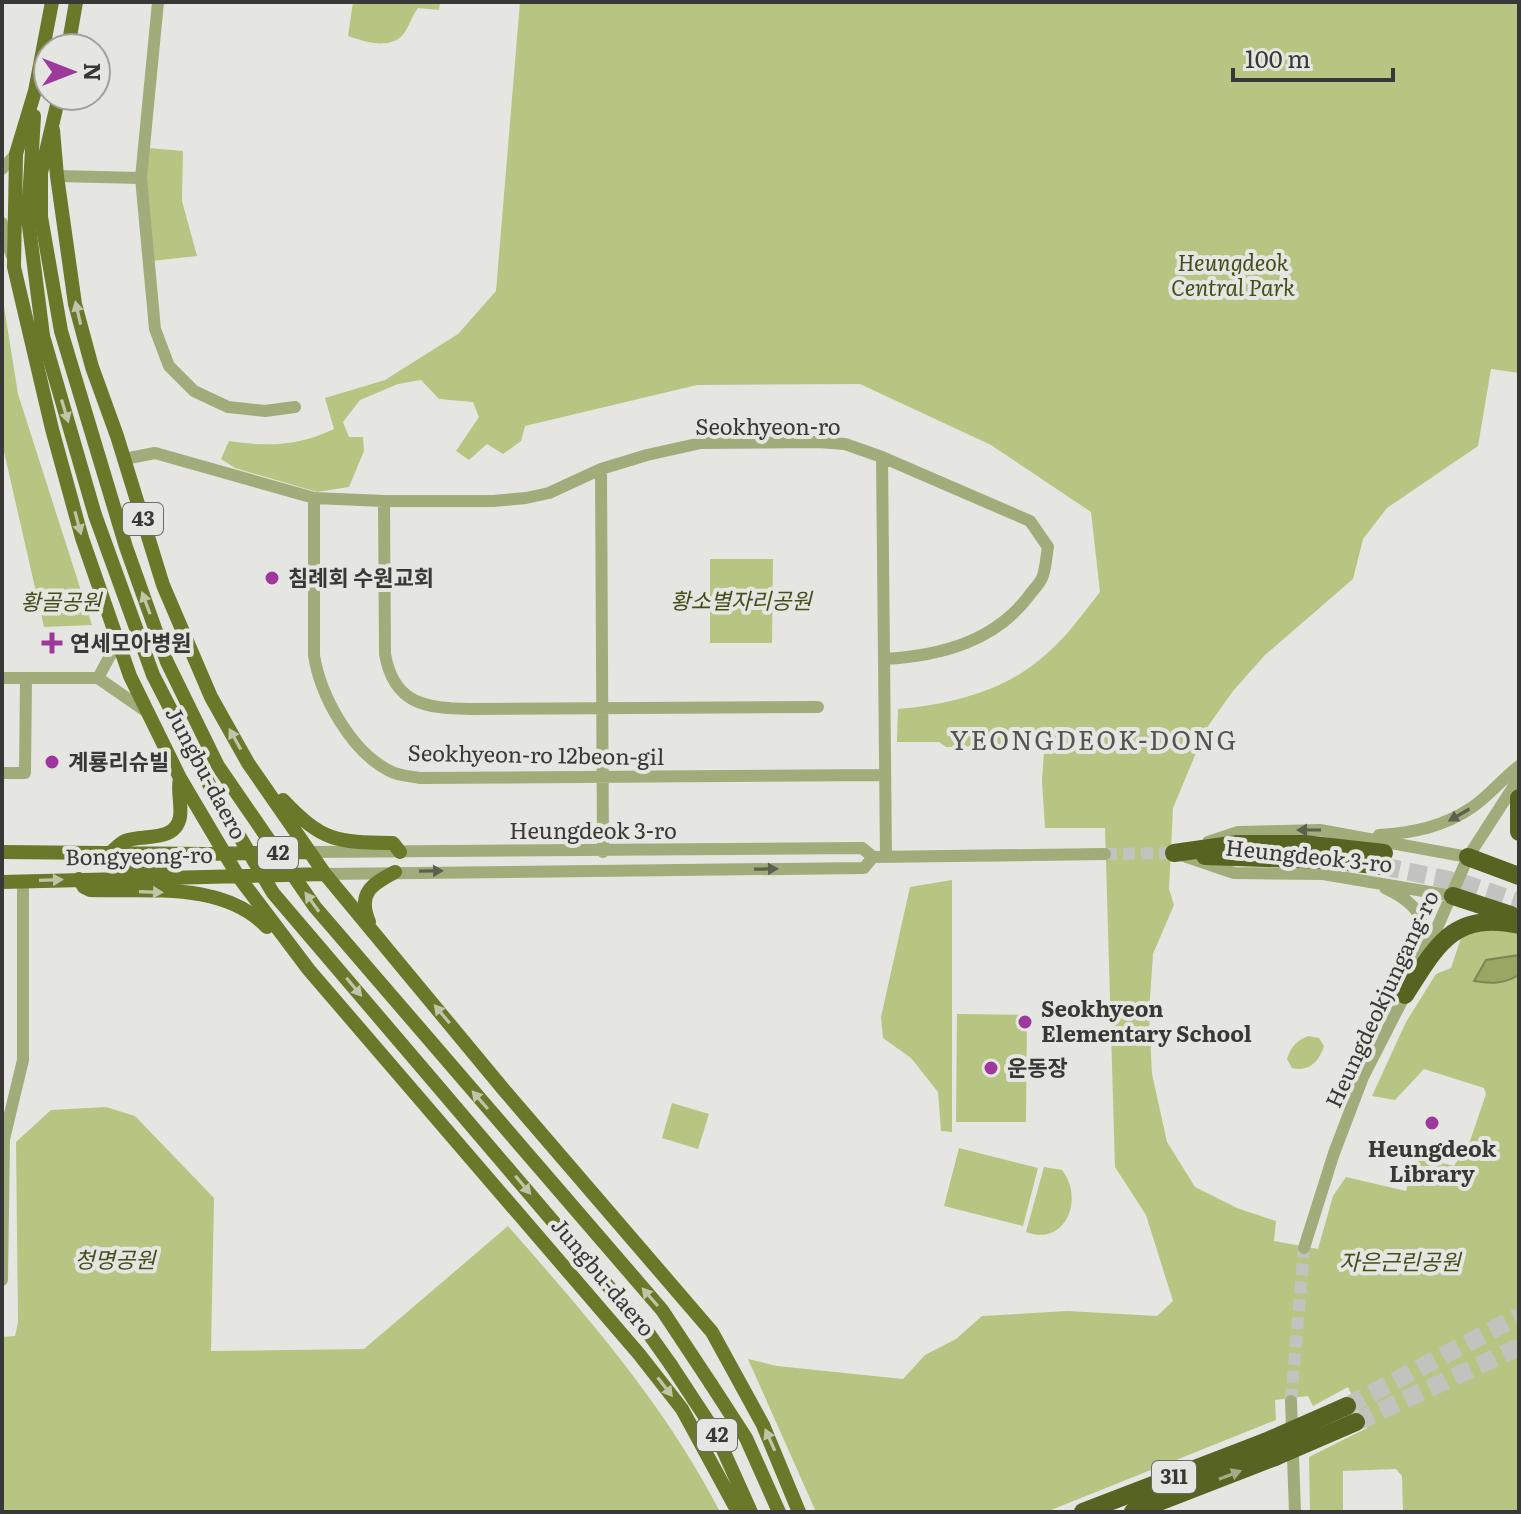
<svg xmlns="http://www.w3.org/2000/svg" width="1521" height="1514" font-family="Literata,'Noto Sans KR',serif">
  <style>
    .green { fill: #b6c582 }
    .water { fill: #98a762; stroke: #7b8655; stroke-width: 2 }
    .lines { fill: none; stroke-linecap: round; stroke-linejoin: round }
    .minor-tunnel { stroke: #c2c3bf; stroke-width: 12; stroke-dasharray: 12 6; stroke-linecap: butt }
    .highway-tunnel { stroke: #c2c3bf; stroke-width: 18; stroke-dasharray: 18 9; stroke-linecap: butt }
    .minor { stroke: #a0ac7a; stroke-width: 12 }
    .major { stroke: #697829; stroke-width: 14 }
    .highway { stroke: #576320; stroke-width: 18 }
    .major-bridge { stroke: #697829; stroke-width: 14 }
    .highway-bridge { stroke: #576320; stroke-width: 18 }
    .oneway { fill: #c0c5aa }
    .oneway2 { fill: #5c614e }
    .oneway3 { fill: #a5ab8a }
    .poi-dot { fill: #9f389c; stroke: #e5e6e1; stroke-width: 3 }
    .labels { text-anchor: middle; stroke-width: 8; stroke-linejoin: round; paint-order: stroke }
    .shield { fill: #e5e6e1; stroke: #6c6c69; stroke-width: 2 }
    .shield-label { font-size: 20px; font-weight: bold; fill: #383836 }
    .park-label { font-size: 22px; font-style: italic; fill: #444e1b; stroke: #e5e6e1 }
    .street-label { font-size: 22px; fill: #383836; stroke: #e5e6e1 }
    .poi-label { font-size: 22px; font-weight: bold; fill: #383836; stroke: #e5e6e1; text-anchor: start }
    .quarter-label { font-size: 26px; letter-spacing: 2px; fill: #52544f; stroke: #e5e6e1 }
  </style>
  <rect width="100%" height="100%" fill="#e5e6e1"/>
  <path class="green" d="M353,2H440L439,10L418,8C412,16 410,24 405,32C392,51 365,42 348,36Z
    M520,2H1519V373L1491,369L1478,446L1387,508L1363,539L1353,579L1265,655L1233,691L1206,729L1173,808L1169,889L1174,905L1153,954L1149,1013L1152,1074L1167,1142L1195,1187L1237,1208L1276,1221L1274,1241L1318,1249L1333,1196L1346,1177L1406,1191L1415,1156L1454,1166L1470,1141L1486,1094L1484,1088L1424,1069L1395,1100L1372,1096L1406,1022L1436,974L1451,968L1464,929L1495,923L1519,933V1512H1403L1402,1476L1396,1469L1343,1471V1512H1310L1309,1457L1367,1428L1348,1387L1313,1406L1308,1396L1275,1400L1276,1420L1046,1512H816L748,1359L777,1366L903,1379L925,1355L956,1339L982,1316L1067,1311L1157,1316L1173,1301L1146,1215L1115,1167L1105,828H1045L1042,781L1044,751L1035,745L946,747L939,742H897L898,709C946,705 999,693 1038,661C1063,642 1081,616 1100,592L1091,512L991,445L860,384L697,385L525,426L521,441L503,454L487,444L469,460L456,451L479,417L473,402L439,399L421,380L398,384L360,400L343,422L349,437H363L364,451L349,487L317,492L235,468L221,459L229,441C267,447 299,446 334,429L325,398L385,380L458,334L496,291Z
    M148,148L183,151L182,201L197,256L152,261L144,178Z
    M2,294L18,394L92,625L44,627L2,443Z
    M710,559H773L772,643H710Z
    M952,880V1132L941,1131L938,1092L911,1058L883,1038L881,1017L910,887Z
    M957,1014L1027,1015L1026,1122H956Z
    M1308,1036L1319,1038L1324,1046C1319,1062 1309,1072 1292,1068L1287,1059C1291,1047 1296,1041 1308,1036Z
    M672,1103L709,1114L698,1149L662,1138Z
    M106,1107L135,1116L214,1198L211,1351L364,1349L508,1226C586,1315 666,1406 720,1512H2V1337L15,1336L18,1322L16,1142L51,1110Z
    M959,1148L1038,1168L1023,1226L944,1206Z
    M1044,1167L1062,1170C1085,1199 1065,1247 1026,1232Z"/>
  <path class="water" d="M1519,955V975C1504,984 1491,984 1474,981L1486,960Z"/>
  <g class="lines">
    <path class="minor-tunnel" d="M1105,854L1174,853
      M1291,1401L1304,1248"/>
    <path class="highway-tunnel" d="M1382,866L1463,883L1519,902
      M1347,1406L1519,1316
      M1356,1422L1519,1347"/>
    <path class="minor" d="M158,2L141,178L155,329L169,366L194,391L228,407L265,411L295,407
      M2,169L16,154
      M57,176L141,178
      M2,223L11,254
      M882,457L1030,521L1048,547C1046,557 1046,569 1042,578C1040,583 1035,588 1031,593C997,641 941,656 884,659
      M124,459L155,453L314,498L384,501H493L526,498L549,493L601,469L647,455L701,443L818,442L845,444L882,457L886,857
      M601,469L603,852
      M314,498V655C320,695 351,752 390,771C399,776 410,776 420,778L885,775
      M384,501L385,654C394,705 426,708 470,709L818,707
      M2,678H98
      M98,678L147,712
      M98,678L118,641
      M2,773H25L26,678
      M1379,835C1412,833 1443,827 1471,808C1488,797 1502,779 1519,766
      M1208,842L1238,832L1320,830L1468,857
      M310,852L862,848L873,857L1105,854
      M1181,855L1234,873L1323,874L1453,896
      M325,874L864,868L873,857
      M1385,888C1436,912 1424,933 1411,978
      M1426,953L1468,857L1519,778
      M1304,1248L1334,1153L1363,1077L1407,991
      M2,1280L4,1139L23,1060V881
      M1291,1401L1295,1512"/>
    <path class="major" d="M52,2L35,91L16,154L14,267L52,429L82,538L130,676L180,778L238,876L309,970L639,1354L682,1409L738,1512
      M68,48L76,2
      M34,116L28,218L43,336
      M53,130L57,176L75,304L92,367L117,436L163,585L211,697L248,763L325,874L504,1090L712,1332L763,1425L799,1512
      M41,217V173L59,96
      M283,800C323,842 336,842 393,843L400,852
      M2,852L206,854L310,852
      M110,853C115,849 120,843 125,841C143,834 175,843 180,817C182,804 177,791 180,778
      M119,877L124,867L129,865L173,866L176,859L173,854
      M79,879L84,887L90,890C149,892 222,881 267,927
      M2,882L325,874
      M369,922C357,893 372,884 395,872
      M671,1365L715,1432L751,1512
      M711,1384L746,1438L779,1512"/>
    <path class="highway" d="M1519,798V832
      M1174,853L1238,844H1304L1384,853
      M1205,856L1330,860L1382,866
      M1468,857L1519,876
      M1453,896L1511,915
      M1405,995C1437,945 1453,911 1519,925
      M1083,1512L1265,1442
      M1133,1512L1275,1457"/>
    <path class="major-bridge" d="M41,217L61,331L126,547L167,662L218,766L315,907L662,1310L711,1384
      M43,336L95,515L153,675L212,790L273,893L649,1334L671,1365"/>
    <path class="highway-bridge" d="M1265,1442L1347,1406
      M1275,1457L1356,1422"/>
  </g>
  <defs><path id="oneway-solid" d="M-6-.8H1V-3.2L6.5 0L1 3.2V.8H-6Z" transform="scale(2)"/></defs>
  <g class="oneway">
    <use href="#oneway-solid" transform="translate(78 313) rotate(-103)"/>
    <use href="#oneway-solid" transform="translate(65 411) rotate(73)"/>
    <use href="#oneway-solid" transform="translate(78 523) rotate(75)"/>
    <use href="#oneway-solid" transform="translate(146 603) rotate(-110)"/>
    <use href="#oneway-solid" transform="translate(235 739) rotate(-119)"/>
    <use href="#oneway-solid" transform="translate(51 880) rotate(-2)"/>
    <use href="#oneway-solid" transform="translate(151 892) rotate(2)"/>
    <use href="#oneway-solid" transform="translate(312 902) rotate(-126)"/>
    <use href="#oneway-solid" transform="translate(354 987) rotate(50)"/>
    <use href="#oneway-solid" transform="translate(442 1014) rotate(-130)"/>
    <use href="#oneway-solid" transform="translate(480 1100) rotate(-131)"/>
    <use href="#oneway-solid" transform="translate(523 1185) rotate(50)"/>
    <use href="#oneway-solid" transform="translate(650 1297) rotate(-131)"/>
    <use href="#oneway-solid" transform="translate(665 1387) rotate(52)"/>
    <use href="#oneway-solid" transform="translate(770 1440) rotate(-114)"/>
  </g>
  <g class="oneway2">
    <use href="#oneway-solid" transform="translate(1459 815) rotate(150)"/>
    <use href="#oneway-solid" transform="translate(1309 830) rotate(-180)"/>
    <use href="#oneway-solid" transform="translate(766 869) rotate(-1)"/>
    <use href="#oneway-solid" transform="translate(431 871) rotate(-1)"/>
  </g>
  <use class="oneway3" href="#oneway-solid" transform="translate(1230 1475) rotate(-21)"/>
  <g class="poi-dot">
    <circle cx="272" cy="578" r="8"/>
    <path d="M48 631h8v8h8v8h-8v8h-8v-8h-8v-8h8z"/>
    <circle cx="52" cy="762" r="8"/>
    <circle cx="1025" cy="1022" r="8"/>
    <circle cx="991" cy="1068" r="8"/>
    <circle cx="1432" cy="1123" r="8"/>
  </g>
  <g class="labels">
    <g class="shield">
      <rect x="123" y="503" width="40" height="32" rx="6"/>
      <rect x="258" y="837" width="40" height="32" rx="6"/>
      <rect x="697" y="1419" width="40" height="32" rx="6"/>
      <rect x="1152" y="1461" width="44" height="32" rx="6"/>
    </g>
    <g class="shield-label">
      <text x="143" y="526">43</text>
      <text x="278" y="860">42</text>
      <text x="717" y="1442">42</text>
      <text x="1174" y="1484">311</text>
    </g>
    <g class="park-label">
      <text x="1233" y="271">Heungdeok<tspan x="1233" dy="25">Central Park</tspan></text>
      <text x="741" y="609">황소별자리공원</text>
      <text x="61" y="610">황골공원</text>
      <text x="115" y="1268">청명공원</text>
      <text x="1400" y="1270">자은근린공원</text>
    </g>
    <g class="street-label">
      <text x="768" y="435">Seokhyeon-ro</text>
      <text transform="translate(536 755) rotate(1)" y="8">Seokhyeon-ro 12beon-gil</text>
      <text transform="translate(206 773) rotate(62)" y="8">Jungbu-daero</text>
      <text x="593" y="839">Heungdeok 3-ro</text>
      <text transform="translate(139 856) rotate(-1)" y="8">Bongyeong-ro</text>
      <text transform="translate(1309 856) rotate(6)" y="8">Heungdeok 3-ro</text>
      <text transform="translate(1382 999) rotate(-65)" y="8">Heungdeokjungang-ro</text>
      <text transform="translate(603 1277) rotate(50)" y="8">Jungbu-daero</text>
    </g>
    <g class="poi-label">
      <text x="288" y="586">침례회 수원교회</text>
      <text x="70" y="651">연세모아병원</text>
      <text x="68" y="770">계룡리슈빌</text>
      <text x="1041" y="1017">Seokhyeon<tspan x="1041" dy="25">Elementary School</tspan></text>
      <text x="1007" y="1076">운동장</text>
      <text x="1432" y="1157" text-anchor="middle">Heungdeok<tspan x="1432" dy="25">Library</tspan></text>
    </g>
    <g class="quarter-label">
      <text x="1094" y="750">YEONGDEOK-DONG</text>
    </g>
  </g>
  <rect width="1521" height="1514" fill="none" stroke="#383836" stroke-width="8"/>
  <g transform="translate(72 72) rotate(90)"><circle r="38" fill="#e5e6e1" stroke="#a0a09d" stroke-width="2"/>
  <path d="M0-6L14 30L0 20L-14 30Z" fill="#9f389c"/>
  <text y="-12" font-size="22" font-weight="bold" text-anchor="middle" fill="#383836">N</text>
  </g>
  <path d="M1233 68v12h160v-12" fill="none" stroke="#383836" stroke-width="4"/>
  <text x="1245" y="68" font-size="24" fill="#383836" stroke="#e5e6e1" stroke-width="6" paint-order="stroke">100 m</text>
</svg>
